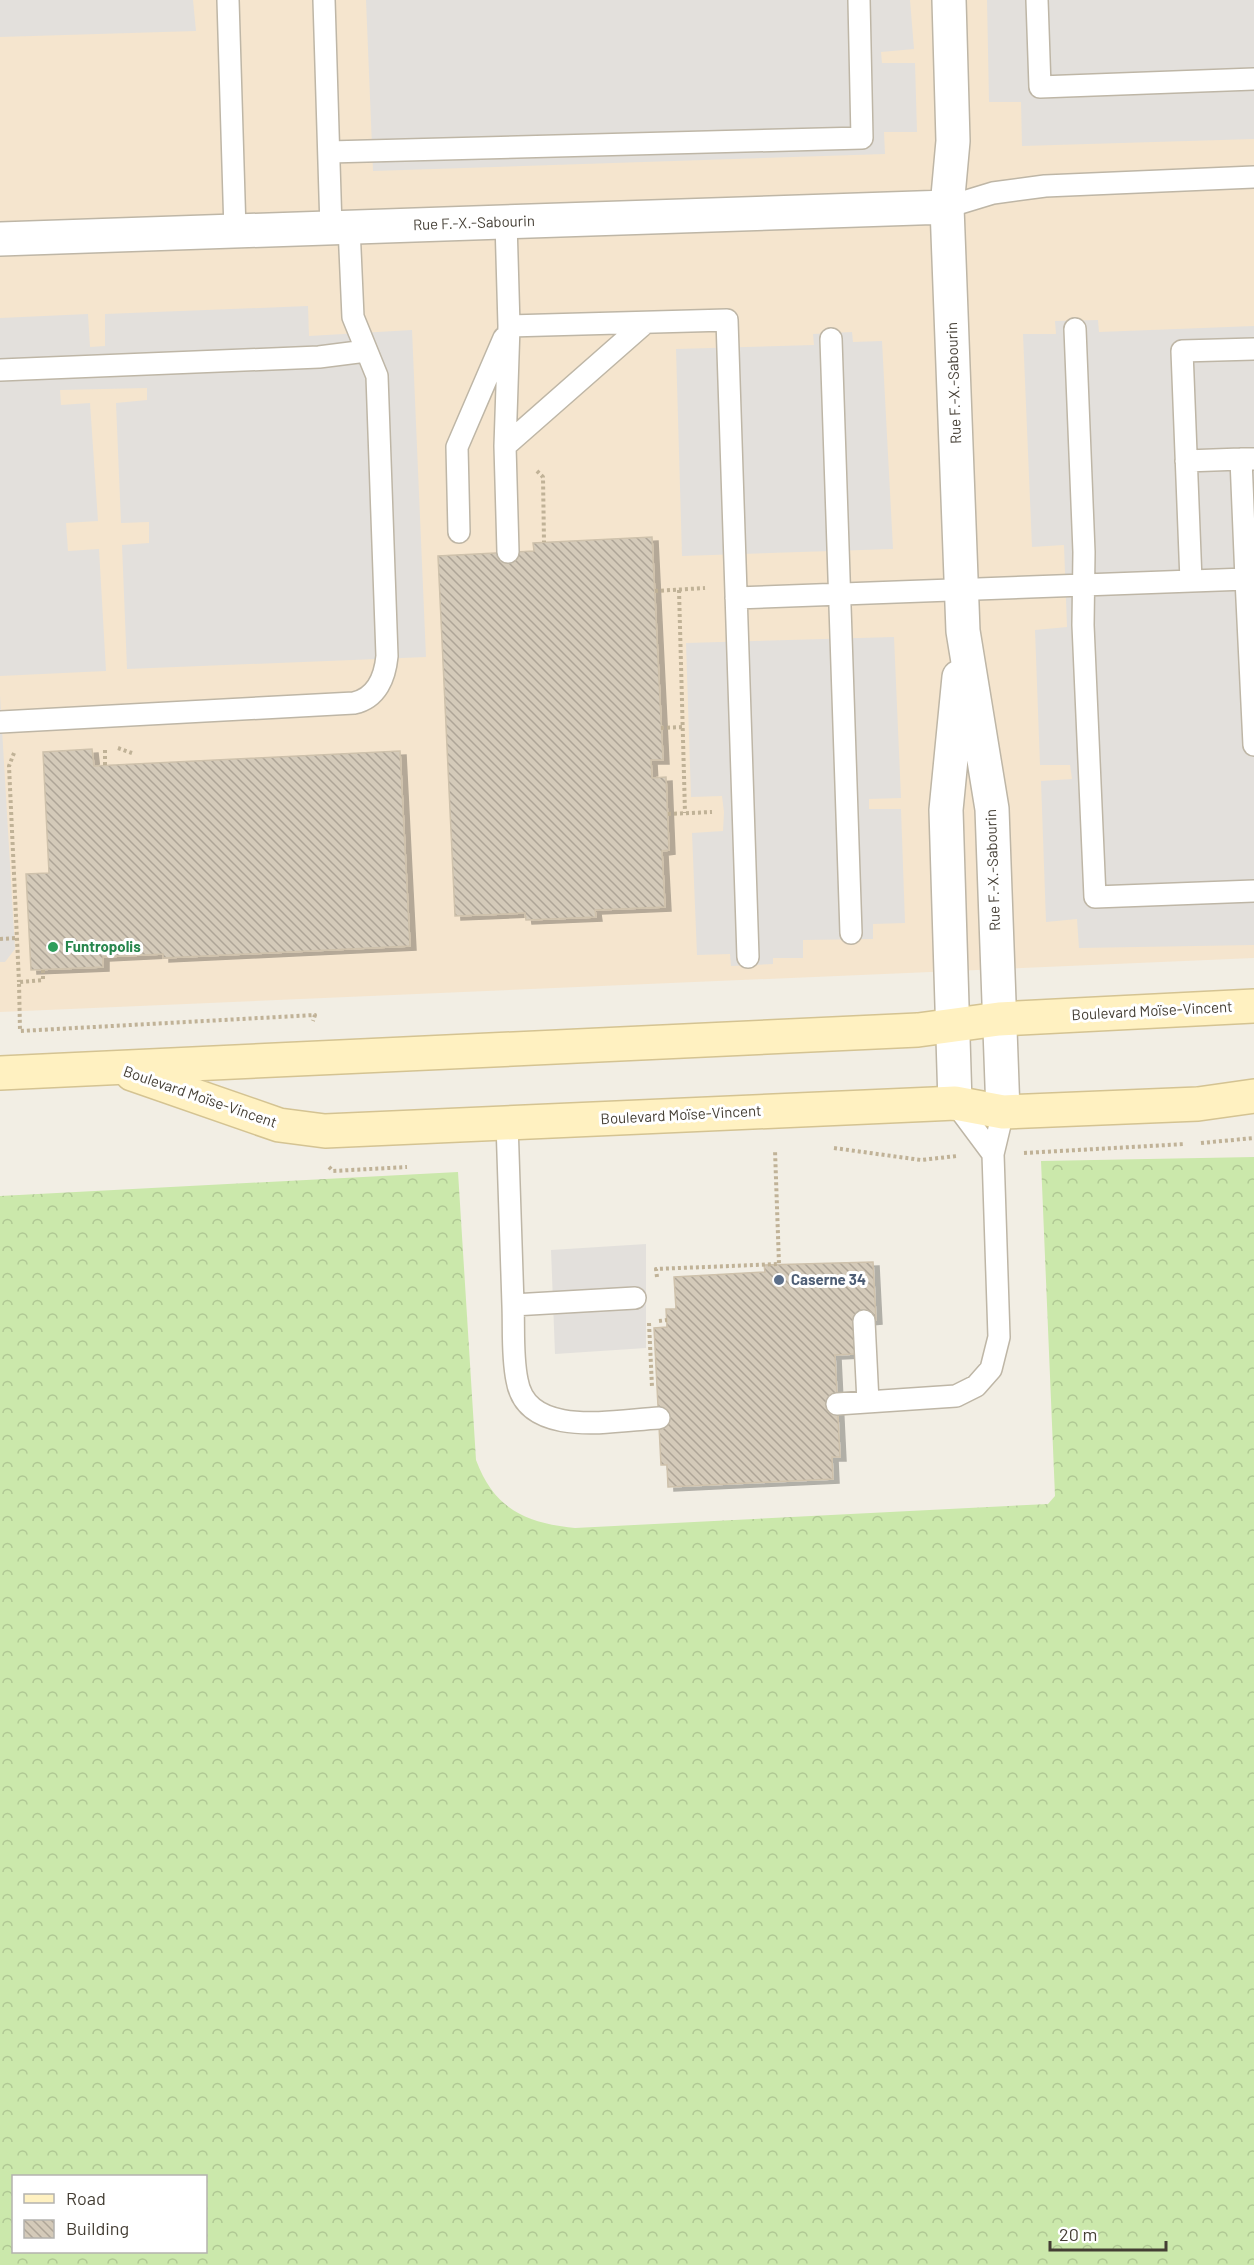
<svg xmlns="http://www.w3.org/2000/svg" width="1254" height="2265" font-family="Barlow,sans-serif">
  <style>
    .commercial { fill: #f5e5ce }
    .forest { fill: url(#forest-crowns); fill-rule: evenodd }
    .parking { fill: #e3e0dc }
    .building { fill: url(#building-back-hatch); stroke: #cfc2ac; stroke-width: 1.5; filter: url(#shadow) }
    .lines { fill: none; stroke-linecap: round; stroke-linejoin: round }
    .lane-casing { stroke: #beb6a6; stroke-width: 24 }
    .street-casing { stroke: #beb6a6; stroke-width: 36 }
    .secondary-casing { stroke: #d4c392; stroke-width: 36 }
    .path { stroke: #c0b297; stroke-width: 4; stroke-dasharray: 3 3; stroke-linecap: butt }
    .lane { stroke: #fff; stroke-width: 21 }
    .street { stroke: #fff; stroke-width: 33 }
    .secondary { stroke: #fff1c1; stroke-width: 33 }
    .leisure-dot { fill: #2e9e5b; stroke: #fff; stroke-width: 2 }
    .service-dot { fill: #5c6f8a; stroke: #fff; stroke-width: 2 }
    .labels { text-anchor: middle; stroke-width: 6; stroke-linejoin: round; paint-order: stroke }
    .street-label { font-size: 15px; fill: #443e34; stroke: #fff }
    .leisure-label { font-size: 15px; font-weight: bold; fill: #27864d; stroke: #fff; text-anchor: start }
    .service-label { font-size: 15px; font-weight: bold; fill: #4e5e75; stroke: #fff; text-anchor: start }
  </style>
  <defs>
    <pattern id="forest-crowns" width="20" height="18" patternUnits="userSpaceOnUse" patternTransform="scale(1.5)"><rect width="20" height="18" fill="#cbe8ab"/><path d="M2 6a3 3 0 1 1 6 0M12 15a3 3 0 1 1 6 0" fill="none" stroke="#b0c894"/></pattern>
    <pattern id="building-back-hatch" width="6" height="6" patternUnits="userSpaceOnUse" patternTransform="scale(1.5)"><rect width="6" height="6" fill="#d4cab9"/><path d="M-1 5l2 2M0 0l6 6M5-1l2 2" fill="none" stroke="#aea597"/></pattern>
    <filter id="shadow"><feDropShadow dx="6" dy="4" stdDeviation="0" flood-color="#0004"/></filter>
  </defs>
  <rect width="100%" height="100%" fill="#f2eee4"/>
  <path class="commercial" d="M0,0H1254V958L0,1012Z"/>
  <path class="forest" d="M1254,1157V2265H0V1196L458,1172L476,1460C494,1509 526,1523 575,1528L1048,1504L1055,1496L1041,1161ZM14,2176H206V2252H14Z"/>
  <path class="parking" d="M0,0H193L196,31L0,37Z
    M366,0H910L914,49L881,52L882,63H915L917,132H884L885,154L373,171Z
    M987,0H1254V139L1022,146L1021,102H989Z
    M308,306L309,336L412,330L426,657L127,669L122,545L149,543V522L121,523L116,403L147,400V388L60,390L61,405L90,403L98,521L66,523L68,551L99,549L106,671L0,676V318L88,314L90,347L105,346V314Z
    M1098,320L1099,332L1254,326V945L1079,948L1077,919L1046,922L1041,781L1072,779L1070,765H1040L1035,630L1067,627L1064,545L1032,547L1023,334H1056L1055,321Z
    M852,332L853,342L882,341L893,549L682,556L676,349L814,345L813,334Z
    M894,637L901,798L869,799V809H901L905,923L873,924V939L803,940V958H773V964L731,966L730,954L697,955L692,833L723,831L724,812L722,796L691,797L686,643Z
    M0,695L15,949L5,962H0Z
    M646,1244V1348L555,1354L551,1250Z"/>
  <path class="building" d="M652,537L663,760H651L652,778L666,777L669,850L662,851L665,907L595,910L596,917L526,920L525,913L455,916L438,556L534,551L533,543Z
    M92,749L94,766L400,751L410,946L163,958V954L103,957V967L31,970L26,874L49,873L43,752Z
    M873,1262L876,1320L854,1322L855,1354L835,1355L840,1457H832L833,1479L668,1487L667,1465H661L654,1328L667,1327L666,1309H676L674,1277L765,1272L764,1265Z"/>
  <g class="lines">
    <defs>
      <path id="lane" d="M228,0L235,231
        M324,0L331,228
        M1037,0L1040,87L1254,79
        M329,152L862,138L859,0
        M947,207L993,193L1045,186L1254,177
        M506,222L509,326L727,320L748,957
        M1075,329L1084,552L1083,625L1095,897L1254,891
        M831,339L851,933
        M0,370L319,357L366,351
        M505,446L645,323
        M1186,461L1241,459
        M459,532L457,447L504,338
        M508,552L505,446L509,326
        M1246,579L1241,459H1254
        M1191,581L1182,351L1254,349
        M736,598L1246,579L1254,745
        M0,722L354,703C377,698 385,677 387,656L377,376L353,317L349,227
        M955,1103L993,1154
        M507,1123L513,1305L635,1298
        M513,1305C514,1329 512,1356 517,1380C527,1440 616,1420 659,1418
        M864,1321L868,1402
        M837,1404L956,1396L976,1386L991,1369L999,1337L993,1154L1003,1112"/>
      <path id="street" d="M947,207L953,141L949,0
        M0,239L947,207L963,631L992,809L1003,1112
        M955,1103L946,810L959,677"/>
      <path id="secondary" d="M0,1073L918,1030L999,1019L1254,1006
        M132,1074L279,1125L325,1131L934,1104L955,1103L1003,1112L1198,1104L1254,1096"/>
    </defs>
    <use href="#lane" class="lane-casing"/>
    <use href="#street" class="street-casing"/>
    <use href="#secondary" class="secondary-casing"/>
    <path class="path" d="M537,471L543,477L544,542
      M679,590L685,813
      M655,591L705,588
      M661,728L683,727
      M118,748L132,753
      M14,753L9,766L19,982
      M105,765V748
      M668,814L712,812
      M0,939L17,938
      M43,970V980L19,982L20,1031L315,1015L313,1021
      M1201,1143L1254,1138
      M834,1148L921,1160L957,1156
      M1024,1153L1185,1144
      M329,1167L333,1171L407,1167
      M657,1277L656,1269L779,1264L775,1150
      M659,1321L667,1320
      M649,1323L652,1387"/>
    <use href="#lane" class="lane"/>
    <use href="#street" class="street"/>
    <use href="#secondary" class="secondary"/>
  </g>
  <circle class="leisure-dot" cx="53" cy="947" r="6"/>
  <circle class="service-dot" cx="779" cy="1280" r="6"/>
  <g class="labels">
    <g class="street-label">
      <text transform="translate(474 223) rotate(-2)" y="5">Rue F.-X.-Sabourin</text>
      <text transform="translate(954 383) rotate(-92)" y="5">Rue F.-X.-Sabourin</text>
      <text transform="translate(993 870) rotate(-92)" y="5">Rue F.-X.-Sabourin</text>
      <text transform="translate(1152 1011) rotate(-3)" y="5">Boulevard Moïse-Vincent</text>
      <text transform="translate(200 1097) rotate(19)" y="5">Boulevard Moïse-Vincent</text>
      <text transform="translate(681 1115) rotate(-3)" y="5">Boulevard Moïse-Vincent</text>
    </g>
    <g class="leisure-label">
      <text x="65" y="952">Funtropolis</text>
    </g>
    <g class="service-label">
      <text x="791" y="1285">Caserne 34</text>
    </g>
  </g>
  <rect x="12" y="2175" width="195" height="78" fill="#ffffff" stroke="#b4b2ae" stroke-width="1.5"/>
  <rect x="24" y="2194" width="30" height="9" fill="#fff1c1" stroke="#b4b2ae" stroke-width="1.5"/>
  <text x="66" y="2205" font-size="18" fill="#443e34">Road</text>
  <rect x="24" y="2220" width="30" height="18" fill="url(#building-back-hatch)" stroke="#b4b2ae" stroke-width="1.5"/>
  <text x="66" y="2235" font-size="18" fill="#443e34">Building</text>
  <path d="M1050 2241v9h116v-9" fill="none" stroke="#443e34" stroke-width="3"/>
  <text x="1059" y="2241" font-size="18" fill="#443e34" stroke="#ffffff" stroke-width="4.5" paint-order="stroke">20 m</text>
</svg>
